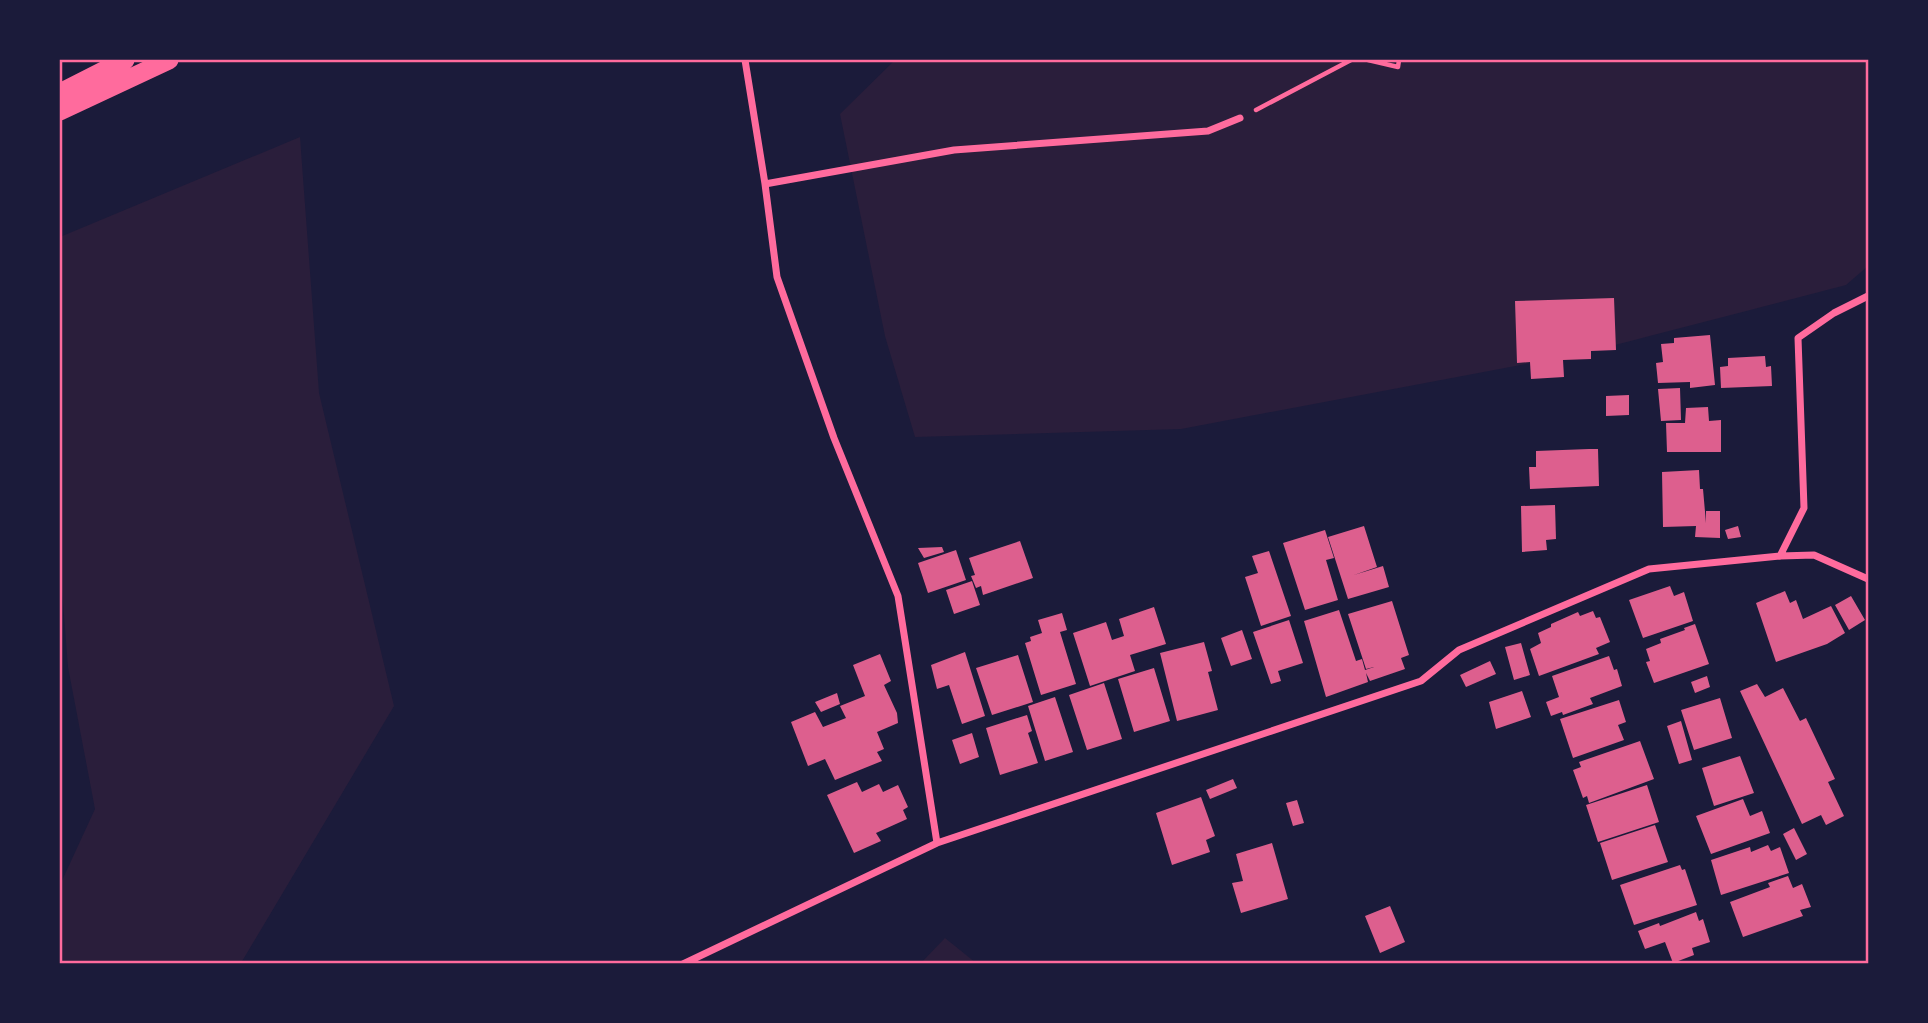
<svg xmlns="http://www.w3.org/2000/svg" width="1928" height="1023" font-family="'Varela Round',sans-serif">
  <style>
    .green { fill: #2a1e3b }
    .building { fill: #dd5f8e }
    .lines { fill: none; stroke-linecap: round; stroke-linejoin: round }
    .path { stroke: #ff6b9d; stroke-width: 4.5 }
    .minor { stroke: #ff6b9d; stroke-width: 7 }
    .trunk { stroke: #ff6b9d; stroke-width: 19 }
    .neatline { fill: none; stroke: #ff6b9d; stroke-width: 2.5 }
  </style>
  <rect width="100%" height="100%" fill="#1b1b3a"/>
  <path class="green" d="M895,60H1868V266L1846,285L1584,353L1181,429L915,437L885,336L840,114Z
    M300,137L319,393L394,706L241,963H60V885L95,809L68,667L60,564V237Z
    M945,938L976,963H921Z"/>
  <path class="building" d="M1614,298L1616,350L1591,351V359L1563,360L1564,377L1531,379L1530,362L1517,363L1515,301Z
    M1710,335L1715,385L1690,388V382L1658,383L1656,363L1663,362L1661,344L1674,343V338Z
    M1765,356L1766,367L1771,366L1772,386L1721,388L1720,367L1728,366V358Z
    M1680,388L1681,420L1661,421L1658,389Z
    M1629,395V415L1606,416V396Z
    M1708,407L1709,421L1721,420V452H1667L1666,423H1685L1686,408Z
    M1589,449H1598L1599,486L1530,489L1529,467H1536V451Z
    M1699,470L1700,489H1703L1706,523V511H1720V538L1695,537L1696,526L1663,527L1662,472Z
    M1555,505L1556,539L1546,540L1547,550L1522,552L1521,506Z
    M1364,526L1377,567L1354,575L1383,566L1389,587L1348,599L1328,537Z
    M1738,526L1741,537L1728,539L1725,530Z
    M1325,530L1334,558L1326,560L1338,600L1305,610L1283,543Z
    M1020,541L1033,578L983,595L981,586L976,588L971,576L975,575L969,558Z
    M942,547L944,552L924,558L918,548Z
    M956,550L966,580L928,593L918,563Z
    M1269,551L1291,616L1261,626L1245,577L1258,573L1252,556Z
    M972,581L980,605L954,614L946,590Z
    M1670,586L1674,596L1684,592L1693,621L1643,638L1629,600Z
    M1785,591L1790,603L1796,600L1803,619L1831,606L1845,633L1827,644L1776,662L1756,603Z
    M1851,596L1865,620L1849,630L1835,605Z
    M1392,601L1409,655L1401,658L1405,669L1370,681L1366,673L1368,682L1326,697L1304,621L1339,610L1356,661L1362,659L1365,670L1374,667L1366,669L1348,614Z
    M1154,607L1166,644L1130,655L1135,671L1090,686L1073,633L1106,622L1112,640L1124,636L1119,619Z
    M1593,611L1596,618L1600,617L1610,642L1596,648L1599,654L1539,676L1530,649L1541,643L1538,633L1551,627V624L1578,612L1580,616Z
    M1062,613L1067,630L1060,632L1076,684L1041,695L1025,643L1031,641L1030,637L1042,633L1038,620Z
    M1289,620L1303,663L1278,671L1281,681L1271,684L1253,632Z
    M1695,624L1709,664L1654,683L1646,662L1650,661L1646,649L1661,643L1660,639L1685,630L1684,628Z
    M1242,630L1252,659L1231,666L1221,638Z
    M1204,642L1212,671L1208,672L1218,710L1177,721L1160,653Z
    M1521,643L1530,675L1514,680L1505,647Z
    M965,652L985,716L962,724L949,685L937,689L931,665Z
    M880,654L891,681L884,685L897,713L898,723L877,732L884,749L877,752L882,761L835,780L825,759L808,766L791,722L815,712L823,727L846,718L840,706L865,696L853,665Z
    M1018,655L1033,702L992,715L976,668Z
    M1609,656L1614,670L1617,669L1622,686L1590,698L1593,704L1563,715L1562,712L1551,716L1546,702L1559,697L1552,676Z
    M1490,661L1496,674L1466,687L1460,675Z
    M1154,668L1170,721L1134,732L1118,679Z
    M1707,676L1710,687L1695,693L1691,682Z
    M1104,683L1122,739L1087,750L1069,695Z
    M1757,684L1765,697L1783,688L1800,721L1806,718L1835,779L1828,782L1844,816L1826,825L1821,815L1802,824L1740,691Z
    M1522,691L1531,717L1496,729L1489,702Z
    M837,693L840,704L821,712L815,702Z
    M1055,697L1073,752L1045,761L1028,706Z
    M1720,698L1732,738L1694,750L1681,710Z
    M1619,700L1626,722L1618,725L1624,740L1573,758L1560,719Z
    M1027,715L1032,731L1028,733L1038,763L1000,775L986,728Z
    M1681,721L1692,760L1679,764L1667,726Z
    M972,733L979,757L960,764L952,740Z
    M1640,741L1654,779L1589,803L1587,796L1583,798L1573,770L1581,767L1579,762Z
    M1740,756L1754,793L1714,806L1702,768Z
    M1233,779L1237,788L1210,799L1206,790Z
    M857,782L862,792L879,784L883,792L898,785L908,807L903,810L907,819L876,833L881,841L854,853L827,795Z
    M1647,785L1659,822L1598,842L1586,805Z
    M1201,797L1215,836L1206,840L1210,852L1172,865L1156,813Z
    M1743,799L1750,816L1762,811L1770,833L1711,854L1696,816Z
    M1297,800L1304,823L1293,826L1286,803Z
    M1655,825L1668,862L1612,880L1600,843Z
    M1794,828L1807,854L1796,860L1783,834Z
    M1272,843L1288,899L1241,913L1232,883L1243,881L1236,854Z
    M1768,845L1771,851L1780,847L1789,873L1721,895L1711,860L1750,847L1751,852Z
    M1680,865L1682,870L1685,869L1697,905L1634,925L1620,885Z
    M1788,876L1793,888L1802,884L1811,907L1800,910L1803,916L1743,937L1730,902L1770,887L1768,883Z
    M1390,906L1405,942L1380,953L1365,916Z
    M1696,912L1699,921L1703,919L1710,942L1692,948L1694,955L1673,963L1665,942L1645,949L1638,931L1659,923L1660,926Z"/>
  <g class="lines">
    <path class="path" d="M1368,60L1398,67L1399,60
      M1256,110L1351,60"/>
    <path class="minor" d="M745,60L765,184L777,277L834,438L898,596L937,843
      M765,184L954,150L1208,131L1240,118
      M1780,556L1804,508L1798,338L1834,313L1868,296
      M683,964L937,843L1421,681L1459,650L1649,569L1780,556L1814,555L1868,579"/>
    <path class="trunk" d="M60,93L125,60
      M60,111L169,60"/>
  </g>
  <rect width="1928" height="1023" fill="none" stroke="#1b1b3a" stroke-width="122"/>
  <rect x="61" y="61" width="1806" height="901" class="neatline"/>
</svg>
